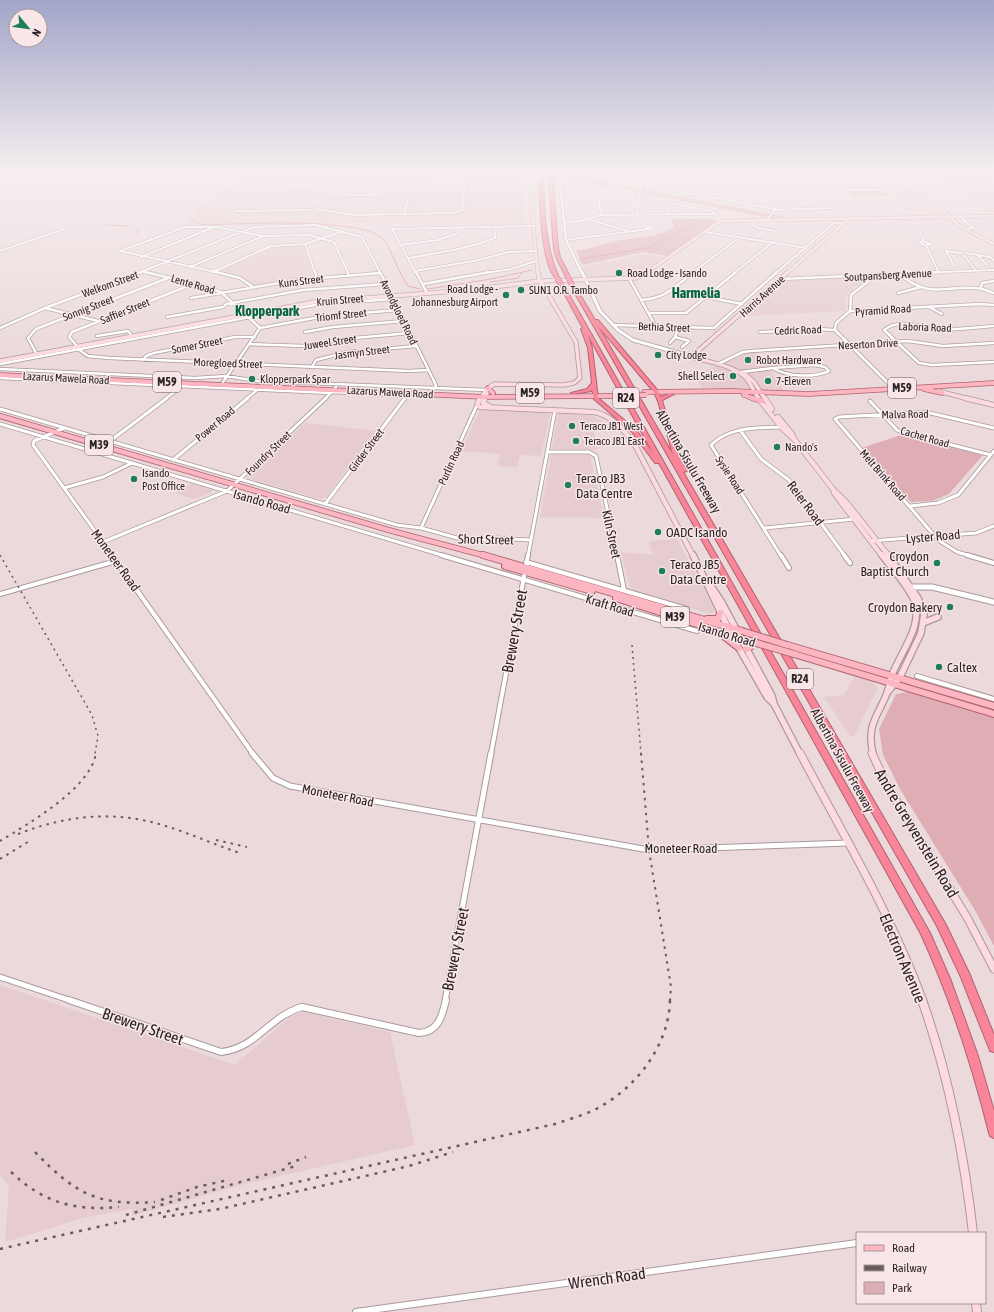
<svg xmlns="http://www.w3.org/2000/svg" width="994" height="1312" font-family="'Asap Condensed',sans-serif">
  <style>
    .built { fill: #e6cccf }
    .green { fill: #dfaeb4 }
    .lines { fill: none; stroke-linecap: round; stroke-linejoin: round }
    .stream { stroke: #d98f9a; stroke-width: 1 }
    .minor-far5-casing { stroke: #aa999b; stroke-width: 3 }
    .minor-far4-casing { stroke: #aa999b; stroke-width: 4 }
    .minor-far3-casing { stroke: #aa999b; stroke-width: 4.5 }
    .minor-far2-casing { stroke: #aa999b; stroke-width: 6 }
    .minor-far1-casing { stroke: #aa999b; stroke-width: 7 }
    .minor-casing { stroke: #aa999b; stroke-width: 8 }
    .tertiary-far2-casing { stroke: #aa999b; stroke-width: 3.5 }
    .tertiary-far1-casing { stroke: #aa999b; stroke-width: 4.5 }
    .tertiary-casing { stroke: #aa999b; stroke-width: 7 }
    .secondary-far5-casing { stroke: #aa999b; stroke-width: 4 }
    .secondary-far4-casing { stroke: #aa999b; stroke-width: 5 }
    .secondary-far3-casing { stroke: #aa999b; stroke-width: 6 }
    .secondary-far2-casing { stroke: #aa999b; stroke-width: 8 }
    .secondary-far1-casing { stroke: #aa999b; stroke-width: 9 }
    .secondary-casing { stroke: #aa999b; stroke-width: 10 }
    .primary-far2-casing { stroke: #b16370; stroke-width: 5.5 }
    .primary-far1-casing { stroke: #b16370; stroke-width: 6 }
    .primary-casing { stroke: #b16370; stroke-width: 8 }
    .motorway-casing { stroke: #b16370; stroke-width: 2 }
    .minor-far5 { stroke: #fff; stroke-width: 2 }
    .minor-far4 { stroke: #fff; stroke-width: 2.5 }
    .minor-far3 { stroke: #fff; stroke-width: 3 }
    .minor-far2 { stroke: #fff; stroke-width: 4 }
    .minor-far1 { stroke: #fff; stroke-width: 5 }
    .minor { stroke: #fff; stroke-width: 6 }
    .tertiary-far2 { stroke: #fff; stroke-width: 2.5 }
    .tertiary-far1 { stroke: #fff; stroke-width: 3 }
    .tertiary { stroke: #fff; stroke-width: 5 }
    .secondary-far5 { stroke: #fddae0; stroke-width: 3 }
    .secondary-far4 { stroke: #fddae0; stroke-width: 3.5 }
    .secondary-far3 { stroke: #fddae0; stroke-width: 4.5 }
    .secondary-far2 { stroke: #fddae0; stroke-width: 5.5 }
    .secondary-far1 { stroke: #fddae0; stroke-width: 7 }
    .secondary { stroke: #fddae0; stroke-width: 8 }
    .primary-far2 { stroke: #fbb6c2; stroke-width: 4 }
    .primary-far1 { stroke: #fbb6c2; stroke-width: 4.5 }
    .primary { stroke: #fbb6c2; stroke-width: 6 }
    .motorway { fill: #f98599; fill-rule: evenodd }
    .rail-far2 { stroke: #675c5e; stroke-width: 1.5; stroke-dasharray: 2 4; stroke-linecap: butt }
    .rail-far1 { stroke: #675c5e; stroke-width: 2; stroke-dasharray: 2.5 5; stroke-linecap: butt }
    .rail { stroke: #675c5e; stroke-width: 2.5; stroke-dasharray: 3 6; stroke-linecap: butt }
    .primary-bridge-far1-casing { stroke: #b16370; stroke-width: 5.5; stroke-linecap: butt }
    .primary-bridge-casing { stroke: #b16370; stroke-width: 8; stroke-linecap: butt }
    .motorway-bridge-casing { stroke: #b16370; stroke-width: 6; stroke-linecap: butt }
    .primary-bridge-far1 { stroke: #fbb6c2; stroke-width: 4 }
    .primary-bridge { stroke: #fbb6c2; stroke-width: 6 }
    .motorway-bridge { stroke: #f98599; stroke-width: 4.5 }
    .poi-dot { fill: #1f7e56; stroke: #f8e6e8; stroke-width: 1.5 }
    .labels { text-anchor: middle; stroke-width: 3; stroke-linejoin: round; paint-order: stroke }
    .far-poi-label { font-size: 11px; fill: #2b2425; stroke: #f8e6e8; text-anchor: start }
    .far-street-label { font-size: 11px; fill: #2b2425; stroke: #f8e6e8 }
    .shield { fill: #f8e6e8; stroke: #685e60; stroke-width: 1 }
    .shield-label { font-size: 12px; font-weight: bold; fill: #2b2425 }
    .street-label { font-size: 13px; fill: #2b2425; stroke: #f8e6e8 }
    .poi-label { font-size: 13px; fill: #2b2425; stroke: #f8e6e8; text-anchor: start }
    .far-district-label { font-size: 14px; font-weight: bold; fill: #036541; stroke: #f8e6e8 }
    .near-street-label { font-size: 16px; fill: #2b2425; stroke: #f8e6e8 }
  </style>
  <rect width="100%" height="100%" fill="#ebd9db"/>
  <path class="built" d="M249,173H524V221L201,225L193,220L195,209Z
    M937,173H994V212H986L952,186H949L937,175H939Z
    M896,189H915L942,215L913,216L892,197L903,195Z
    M305,245L315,278L251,288L239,277L213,272L271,246Z
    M643,254L665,257L635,277L588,278L583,267Z
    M869,277L846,295L845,311L747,316L786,281Z
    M748,352H756L763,360L774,359L780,366L769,367L784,391H760L757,387L733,389L703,388L697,381L704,371Z
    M484,409L546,412L550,414L541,456L520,455L517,467L497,466L501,454L461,451L480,410Z
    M562,413L592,415L604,422L592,423L598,450L555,449L552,448L558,414Z
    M305,423L376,431L326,497L320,499L251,479L249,476Z
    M554,454H586L590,456L604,518L540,517L551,455Z
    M192,483L212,489V492L194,499L175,493Z
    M677,539L716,612L710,614L634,591L630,587L621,552L653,555L649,541Z
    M855,676L871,681L878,688L854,736H850L824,697L844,695Z
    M0,985L235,1065L292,1015L304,1012L390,1032L415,1145L237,1186L132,1216V1209L83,1218L5,1242L9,1186L0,1175Z"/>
  <path class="green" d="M564,174L796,219H774L564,178Z
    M849,191H880L892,196H851Z
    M671,219H713L716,221L667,256L643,252L582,265L576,250C589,250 600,244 613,242C634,237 655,238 674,228Z
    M901,435L983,455L949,494L932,501L911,502L862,448Z
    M908,692L994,717V946L976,912L900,789L883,755L879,729L896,694Z"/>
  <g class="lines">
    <path class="stream" d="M189,217L196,223L204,225C238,224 359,217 382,238C390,246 399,274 408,286L420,289
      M106,225L129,226
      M137,234L138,230
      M581,259L647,248L695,223
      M490,282L518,278L522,272
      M428,289L491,279L532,270"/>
    <defs>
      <path id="minor-far5" d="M115,173L195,178L201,177L206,173
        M580,173L624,181L641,182
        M653,173L751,178L764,181V183L746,204
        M779,173L795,180
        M889,173L899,175L902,178L895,180L906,189
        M670,174L669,188L671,190L775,209
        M602,177L609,174
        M795,180L811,177L806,173
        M855,181H869
        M289,185L334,188
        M560,186L639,196
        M698,186L703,175
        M325,187L329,192C348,194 369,199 387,190
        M789,190L823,194
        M718,199L738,173
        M783,199L797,200
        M309,207L325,198L330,191
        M316,209L354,215L451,213L462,211L465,183L436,178L424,173
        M774,210L834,208L819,189L821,187L850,190H877L862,173
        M236,211L309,210
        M404,214L408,198L436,178
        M637,214L643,173
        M668,214L669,205L676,204L714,212L721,222
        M601,215L598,196L606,192
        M966,217L962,218L973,228L967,229
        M587,219L628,231
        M754,220L753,225L755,227L775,231
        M767,220L795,183V180
        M564,222L580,221L601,215L716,214
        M919,231L924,241
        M705,232L806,248
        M566,240L649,229L653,227L648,226L646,229
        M922,241L932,244L926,245L919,243Z
        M305,244L315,273
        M400,245L438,240L458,233L459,227
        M926,245L939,273
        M0,251L67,228
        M966,253L990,257L994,260
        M963,254L976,271
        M978,255L987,265
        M141,257L214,227
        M408,258C438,253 467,249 495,238L496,227
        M954,266L946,251L961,253
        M190,267L263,236
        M415,271L479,260L508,252L535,251
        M143,272L149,273
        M213,272L271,246L305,244L341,232
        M138,273L254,227L316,225L362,237L380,273
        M220,273L120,251L185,227H216L263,236L309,235L334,242L348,273
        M374,273H380
        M416,273L392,229L535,226
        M485,273L511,269L536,261
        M692,273L740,237
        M734,273L773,242
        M776,273L834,223H845
        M918,273L994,270"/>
      <path id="minor-far4" d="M145,272L208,287L222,293L260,328L223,382
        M216,272L240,278L253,287
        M315,272L317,278
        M347,272L349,276
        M380,272L434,381L436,386L434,389
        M416,272L427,293
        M900,275C934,301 947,283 982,289C986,290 990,292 994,293
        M629,278L656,327
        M781,279L940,272
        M423,284L490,272
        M980,289L982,283L994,281
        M898,293L921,287
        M706,297L742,304
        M191,298L297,280L380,273
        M641,300C667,298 674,287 694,272
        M929,307L942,314
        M45,308L98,321
        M850,311L851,295L874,277
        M649,313H686L736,272
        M167,317L223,307L226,304L303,290L385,284
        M613,325L714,328L777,272
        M994,326C977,327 959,330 941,329C923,328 900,317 884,330L919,363L932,365L994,362
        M0,328L45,308L141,272
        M260,328L325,316L398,310
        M305,332L333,327L404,321
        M760,332L817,329L835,330
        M97,336L128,331L132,336
        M675,337L689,341L682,347
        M670,343L675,337L679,327
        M250,344L305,346L343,339L410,333
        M77,346L69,337L72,332L193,284
        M78,349L88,356L109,358L409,371L428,370
        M36,353L28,338L36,329L168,278
        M143,360L146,356L154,353L235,337H255
        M0,364L315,305L392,299
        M718,364L743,352L751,351L908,341L943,346L994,343
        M815,365L825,367L829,371C814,378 787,377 773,368Z
        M312,367L316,360L348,352L416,346
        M0,369L195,378L226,376L257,381L487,390
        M741,372L773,368
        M0,378L331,393
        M890,385L835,330L836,323L850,311L980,304L994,305
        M332,392L406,396
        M165,399L182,386
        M246,399L257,390
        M325,399L336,387
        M404,399L406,396"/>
      <path id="minor-far3" d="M870,401L897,430L901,432L991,455
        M0,409L397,525L421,528L468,541L497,538L530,540
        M0,424L445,556
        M64,428L34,441L33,445L113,556
        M740,430L761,459L789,480L845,556
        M110,441L167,398
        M547,452H589L596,456L617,556
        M173,460L248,398
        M64,488L103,477L132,463
        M325,504L405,398
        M910,506L938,503L958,495L994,451
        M421,528L477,405
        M765,528L855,519
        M870,541L976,533L994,526
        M103,542L227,491L326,398
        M528,556L555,410
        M781,556L711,445C730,426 758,428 783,427
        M971,556L957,552L938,540L835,419L839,417L926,412L994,428"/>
      <path id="minor-far2" d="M112,555L253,754
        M441,555L697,631
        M617,555L624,590
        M781,555L789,568
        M844,555L850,563
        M967,555L994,563
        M526,562L687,609
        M0,594L116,561
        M917,676L994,699
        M491,754L528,555"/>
      <path id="minor-far1" d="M252,753L273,778L290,786L649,850L848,843
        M0,977L72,1001
        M445,1001L491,753"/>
      <path id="minor" d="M69,1000L221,1052C257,1048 268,1017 302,1007L419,1033C438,1032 442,1017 446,1000
        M356,1312L857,1243"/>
      <path id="tertiary-far2" d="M559,173L566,240L582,273"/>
      <path id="tertiary-far1" d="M582,272L600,311L618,330L633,340L693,357"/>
      <path id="tertiary" d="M907,587H932L994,602"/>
      <path id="secondary-far5" d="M531,173L534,235L538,273
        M905,173L920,187L923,193L961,227L994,244
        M646,273L717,223L724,221L994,216
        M787,273L850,218"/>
      <path id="secondary-far4" d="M691,357C708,362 732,365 745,377C751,383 754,392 759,399
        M691,357L788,272
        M0,361L314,302L470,290L540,281L636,278L647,272
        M743,372L754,382L765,399
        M938,391L969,399
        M480,399L486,390L494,384L564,385L574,383L580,378L576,342L539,279L538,272
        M485,399L487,393"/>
      <path id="secondary-far3" d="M480,398L477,405L480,407L594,412C611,415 626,432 635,445L693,556
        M485,398L483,403L489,406
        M758,398L782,428L794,439L833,489L847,503L889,556
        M765,398L772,409
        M965,398L994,405
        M778,417L792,434L794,439
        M833,489L834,493L882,556"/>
      <path id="secondary-far2" d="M693,555L732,636L767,697L774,704
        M709,583L721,601L772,696L774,704L800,754
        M923,623L938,617
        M887,693L900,677L921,633L924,614L918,598L888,555
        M873,754C866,725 878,716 887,693C889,687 890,681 892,675C900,653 924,625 914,600C907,584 892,569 882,555"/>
      <path id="secondary-far1" d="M800,753C843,834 891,914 923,1001
        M872,753L886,784L968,919L994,969"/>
      <path id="secondary" d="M922,1000C949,1076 964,1154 973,1233
        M976,1303L977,1312"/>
      <path id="primary-far2" d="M0,375L485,397L608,396
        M488,388L493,393
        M924,389L942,393
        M644,392L732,391L809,394L994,383
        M744,395L755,399"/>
      <path id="primary-far1" d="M752,398L762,401
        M0,416L392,531L486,556"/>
      <path id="primary" d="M483,555L742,631
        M505,566L592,591
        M616,598L746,640
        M707,619H718L720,613
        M725,637L739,648
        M787,645L994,706
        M746,649L750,647
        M794,654L994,714"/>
      <path id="motorway" d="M539,173H543C544,209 544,245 559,278L557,279C540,266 540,195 539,173Z
        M548,173H552L558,248L560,257L570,277L568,278L566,277L556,257L554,248Z
        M570,282L573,283L595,320H598L658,391L661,397L672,393L674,394L664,399L662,401L679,455L687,471L683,472L946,925L970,975L994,1035V1052L990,1051L989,1048L960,975L937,926L569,283ZM598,326L654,392L658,401L673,455L676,460Z
        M561,283L563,284L930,933L951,981L978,1056L994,1111V1138L990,1136L989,1133C972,1064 950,998 921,934L659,463H655L632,432L594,399L592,389L591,391L573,394L571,393L587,389L592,383L588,348L581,329L583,328L559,284ZM588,335L653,453L636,430L598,398L592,348Z"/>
    </defs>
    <use href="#minor-far5" class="minor-far5-casing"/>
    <use href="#minor-far4" class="minor-far4-casing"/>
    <use href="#minor-far3" class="minor-far3-casing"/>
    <use href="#minor-far2" class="minor-far2-casing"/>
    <use href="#minor-far1" class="minor-far1-casing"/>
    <use href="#minor" class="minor-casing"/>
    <use href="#tertiary-far2" class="tertiary-far2-casing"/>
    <use href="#tertiary-far1" class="tertiary-far1-casing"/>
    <use href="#tertiary" class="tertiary-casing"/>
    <use href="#secondary-far5" class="secondary-far5-casing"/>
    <use href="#secondary-far4" class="secondary-far4-casing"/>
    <use href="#secondary-far3" class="secondary-far3-casing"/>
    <use href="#secondary-far2" class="secondary-far2-casing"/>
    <use href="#secondary-far1" class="secondary-far1-casing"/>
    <use href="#secondary" class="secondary-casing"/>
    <use href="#primary-far2" class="primary-far2-casing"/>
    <use href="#primary-far1" class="primary-far1-casing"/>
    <use href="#primary" class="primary-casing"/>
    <use href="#motorway" class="motorway-casing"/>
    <use href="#minor-far5" class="minor-far5"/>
    <use href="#minor-far4" class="minor-far4"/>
    <use href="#minor-far3" class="minor-far3"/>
    <use href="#minor-far2" class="minor-far2"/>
    <use href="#minor-far1" class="minor-far1"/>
    <use href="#minor" class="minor"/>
    <use href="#tertiary-far2" class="tertiary-far2"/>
    <use href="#tertiary-far1" class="tertiary-far1"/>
    <use href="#tertiary" class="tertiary"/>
    <use href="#secondary-far5" class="secondary-far5"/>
    <use href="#secondary-far4" class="secondary-far4"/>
    <use href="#secondary-far3" class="secondary-far3"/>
    <use href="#secondary-far2" class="secondary-far2"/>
    <use href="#secondary-far1" class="secondary-far1"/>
    <use href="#secondary" class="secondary"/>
    <use href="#primary-far2" class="primary-far2"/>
    <use href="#primary-far1" class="primary-far1"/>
    <use href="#primary" class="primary"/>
    <use href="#motorway" class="motorway"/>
    <path class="rail-far2" d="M0,555L92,715L98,736L95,754
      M632,645L641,754"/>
    <path class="rail-far1" d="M641,753L649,850L671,987L670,1001
      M18,834C59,818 103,811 147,821C179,828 209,843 240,853
      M216,840L247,847
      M0,841C28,824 91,788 96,753
      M0,859L31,840"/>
    <path class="rail" d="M35,1152C75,1193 96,1206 155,1202
      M288,1164L306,1157
      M11,1172C44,1203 74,1211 119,1207
      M161,1200L197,1187L228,1180
      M126,1215L296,1166
      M163,1217L220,1209L409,1166L453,1152
      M0,1249L555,1124C569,1119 585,1115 598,1108C637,1087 669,1045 670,1000"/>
    <defs>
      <path id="primary-bridge-far1" d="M608,396L646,395"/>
      <path id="primary-bridge" d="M742,631L787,645
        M746,640L794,654"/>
      <path id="motorway-bridge" d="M568,277L571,283
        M557,278L561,284"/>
    </defs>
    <use href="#primary-bridge-far1" class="primary-bridge-far1-casing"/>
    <use href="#primary-bridge" class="primary-bridge-casing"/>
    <use href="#motorway-bridge" class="motorway-bridge-casing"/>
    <use href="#primary-bridge-far1" class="primary-bridge-far1"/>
    <use href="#primary-bridge" class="primary-bridge"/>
    <use href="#motorway-bridge" class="motorway-bridge"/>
  </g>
  <linearGradient id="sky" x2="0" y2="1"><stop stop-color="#a2a5c9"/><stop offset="0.48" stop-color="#f6eeef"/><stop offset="1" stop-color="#f6eeef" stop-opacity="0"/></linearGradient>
  <rect width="994" height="357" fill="url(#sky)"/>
  <g class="poi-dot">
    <circle cx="619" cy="273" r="4"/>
    <circle cx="521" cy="290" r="4"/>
    <circle cx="506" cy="295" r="4"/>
    <circle cx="658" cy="355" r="4"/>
    <circle cx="748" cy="360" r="4"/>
    <circle cx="733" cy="376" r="4"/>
    <circle cx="252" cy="379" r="4"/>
    <circle cx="768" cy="381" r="4"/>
    <circle cx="572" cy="426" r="4"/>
    <circle cx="576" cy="441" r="4"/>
    <circle cx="777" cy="447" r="4"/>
    <circle cx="134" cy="479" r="4"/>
    <circle cx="568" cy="485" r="4"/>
    <circle cx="658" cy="532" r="4"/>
    <circle cx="937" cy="563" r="4"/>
    <circle cx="662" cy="571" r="4"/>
    <circle cx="950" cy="607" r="4"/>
    <circle cx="939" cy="667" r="4"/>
  </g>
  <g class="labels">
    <g class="far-poi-label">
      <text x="627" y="277">Road Lodge - Isando</text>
      <text x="498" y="293" text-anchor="end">Road Lodge -<tspan x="498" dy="13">Johannesburg Airport</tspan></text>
      <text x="529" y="294">SUN1 O.R. Tambo</text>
      <text x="666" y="359">City Lodge</text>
      <text x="756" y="364">Robot Hardware</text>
      <text x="725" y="380" text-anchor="end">Shell Select</text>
      <text x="260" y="383">Klopperpark Spar</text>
      <text x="776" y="385">7-Eleven</text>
      <text x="580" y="430">Teraco JB1 West</text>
      <text x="584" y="445">Teraco JB1 East</text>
      <text x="785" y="451">Nando's</text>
      <text x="142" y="477">Isando<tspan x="142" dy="13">Post Office</tspan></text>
    </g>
    <g class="far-street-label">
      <text transform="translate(888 275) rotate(-3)" y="4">Soutpansberg Avenue</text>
      <text transform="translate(301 281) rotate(-7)" y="4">Kuns Street</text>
      <text transform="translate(110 284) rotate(-20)" y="4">Welkom Street</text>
      <text transform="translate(193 284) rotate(16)" y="4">Lente Road</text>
      <text transform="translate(762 296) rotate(-42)" y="4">Harris Avenue</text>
      <text transform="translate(340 300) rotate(-5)" y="4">Kruin Street</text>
      <text transform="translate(88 308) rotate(-21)" y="4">Sonnig Street</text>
      <text transform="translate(883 310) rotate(-4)" y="4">Pyramid Road</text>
      <text transform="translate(125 311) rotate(-22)" y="4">Saffier Street</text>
      <text transform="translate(399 312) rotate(64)" y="4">Avondgloed Road</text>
      <text transform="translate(341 315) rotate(-6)" y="4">Triomf Street</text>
      <text transform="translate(664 327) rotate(2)" y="4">Bethia Street</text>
      <text transform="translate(925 327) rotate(2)" y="4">Laboria Road</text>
      <text transform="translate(798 330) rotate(-2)" y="4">Cedric Road</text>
      <text transform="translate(330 342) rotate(-8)" y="4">Juweel Street</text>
      <text transform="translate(868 344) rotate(-3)" y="4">Neserton Drive</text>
      <text transform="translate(197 345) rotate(-11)" y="4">Somer Street</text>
      <text transform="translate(362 352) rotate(-7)" y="4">Jasmyn Street</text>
      <text transform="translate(228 363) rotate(2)" y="4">Moregloed Street</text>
      <text transform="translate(66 378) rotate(3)" y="4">Lazarus Mawela Road</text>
      <text transform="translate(390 392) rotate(3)" y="4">Lazarus Mawela Road</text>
      <text transform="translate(905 414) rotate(-1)" y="4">Malva Road</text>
      <text transform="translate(215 424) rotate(-40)" y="4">Power Road</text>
      <text transform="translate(925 437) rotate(16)" y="4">Cachet Road</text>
      <text transform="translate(366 450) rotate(-53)" y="4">Girder Street</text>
      <text transform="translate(268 453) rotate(-44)" y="4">Foundry Street</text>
      <text transform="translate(451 463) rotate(-65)" y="4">Purlin Road</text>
      <text transform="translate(730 475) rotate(57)" y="4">Sysie Road</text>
      <text transform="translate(883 475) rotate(49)" y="4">Melt Brink Road</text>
    </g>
    <g class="shield">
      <rect x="153" y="372" width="28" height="20" rx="3"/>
      <rect x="888" y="378" width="28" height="20" rx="3"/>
      <rect x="516" y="383" width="28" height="20" rx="3"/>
      <rect x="613" y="388" width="26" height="20" rx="3"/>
      <rect x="85" y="435" width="28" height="20" rx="3"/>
      <rect x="661" y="607" width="28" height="20" rx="3"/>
      <rect x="787" y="669" width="26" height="20" rx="3"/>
    </g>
    <g class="shield-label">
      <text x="167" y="386">M59</text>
      <text x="902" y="392">M59</text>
      <text x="530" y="397">M59</text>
      <text x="626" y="402">R24</text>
      <text x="99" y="449">M39</text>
      <text x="675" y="621">M39</text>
      <text x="800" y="683">R24</text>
    </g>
    <g class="street-label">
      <text transform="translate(689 461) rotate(60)" y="5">Albertina Sisulu Freeway</text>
      <text transform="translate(262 501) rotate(16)" y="5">Isando Road</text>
      <text transform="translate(806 503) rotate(53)" y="5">Reier Road</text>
      <text transform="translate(612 534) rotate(78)" y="5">Kiln Street</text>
      <text transform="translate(933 536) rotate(-5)" y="5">Lyster Road</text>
      <text transform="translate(486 539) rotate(1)" y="5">Short Street</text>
      <text transform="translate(116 560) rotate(54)" y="5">Moneteer Road</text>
      <text transform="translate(610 605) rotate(17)" y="5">Kraft Road</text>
      <text transform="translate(727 634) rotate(17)" y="5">Isando Road</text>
      <text transform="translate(843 760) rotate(61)" y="5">Albertina Sisulu Freeway</text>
      <text transform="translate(338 795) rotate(11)" y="5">Moneteer Road</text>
      <text x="681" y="853">Moneteer Road</text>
    </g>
    <g class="poi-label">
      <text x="576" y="483">Teraco JB3<tspan x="576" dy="15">Data Centre</tspan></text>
      <text x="666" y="537">OADC Isando</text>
      <text x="929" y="561" text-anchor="end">Croydon<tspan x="929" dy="15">Baptist Church</tspan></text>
      <text x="670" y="569">Teraco JB5<tspan x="670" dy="15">Data Centre</tspan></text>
      <text x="942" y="612" text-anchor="end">Croydon Bakery</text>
      <text x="947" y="672">Caltex</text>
    </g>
    <g class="far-district-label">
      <text x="696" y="298">Harmelia</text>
      <text x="267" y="316">Klopperpark</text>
    </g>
    <g class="near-street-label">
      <text transform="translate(514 631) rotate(-80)" y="6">Brewery Street</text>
      <text transform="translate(917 833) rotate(59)" y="6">Andre Greyvenstein Road</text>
      <text transform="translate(455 949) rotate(-79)" y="6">Brewery Street</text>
      <text transform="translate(903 958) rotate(67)" y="6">Electron Avenue</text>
      <text transform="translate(143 1026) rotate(19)" y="6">Brewery Street</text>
      <text transform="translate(607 1278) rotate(-8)" y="6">Wrench Road</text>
    </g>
  </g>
  <rect x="856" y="1232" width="130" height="72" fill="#f8e6e8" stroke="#a6989a"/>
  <rect x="864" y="1245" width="20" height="6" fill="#fbb6c2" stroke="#a6989a"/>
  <text x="892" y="1252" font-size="12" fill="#2b2425">Road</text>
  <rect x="864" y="1265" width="20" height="6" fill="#675c5e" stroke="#a6989a"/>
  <text x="892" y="1272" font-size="12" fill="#2b2425">Railway</text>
  <rect x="864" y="1282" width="20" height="12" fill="#dfaeb4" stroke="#a6989a"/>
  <text x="892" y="1292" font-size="12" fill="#2b2425">Park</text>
  <g transform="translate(28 28) rotate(119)"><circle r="19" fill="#f8e6e8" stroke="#a6989a"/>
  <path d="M0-3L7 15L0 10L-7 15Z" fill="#1f7e56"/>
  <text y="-6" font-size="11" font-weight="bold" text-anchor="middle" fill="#2b2425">N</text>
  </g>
</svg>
